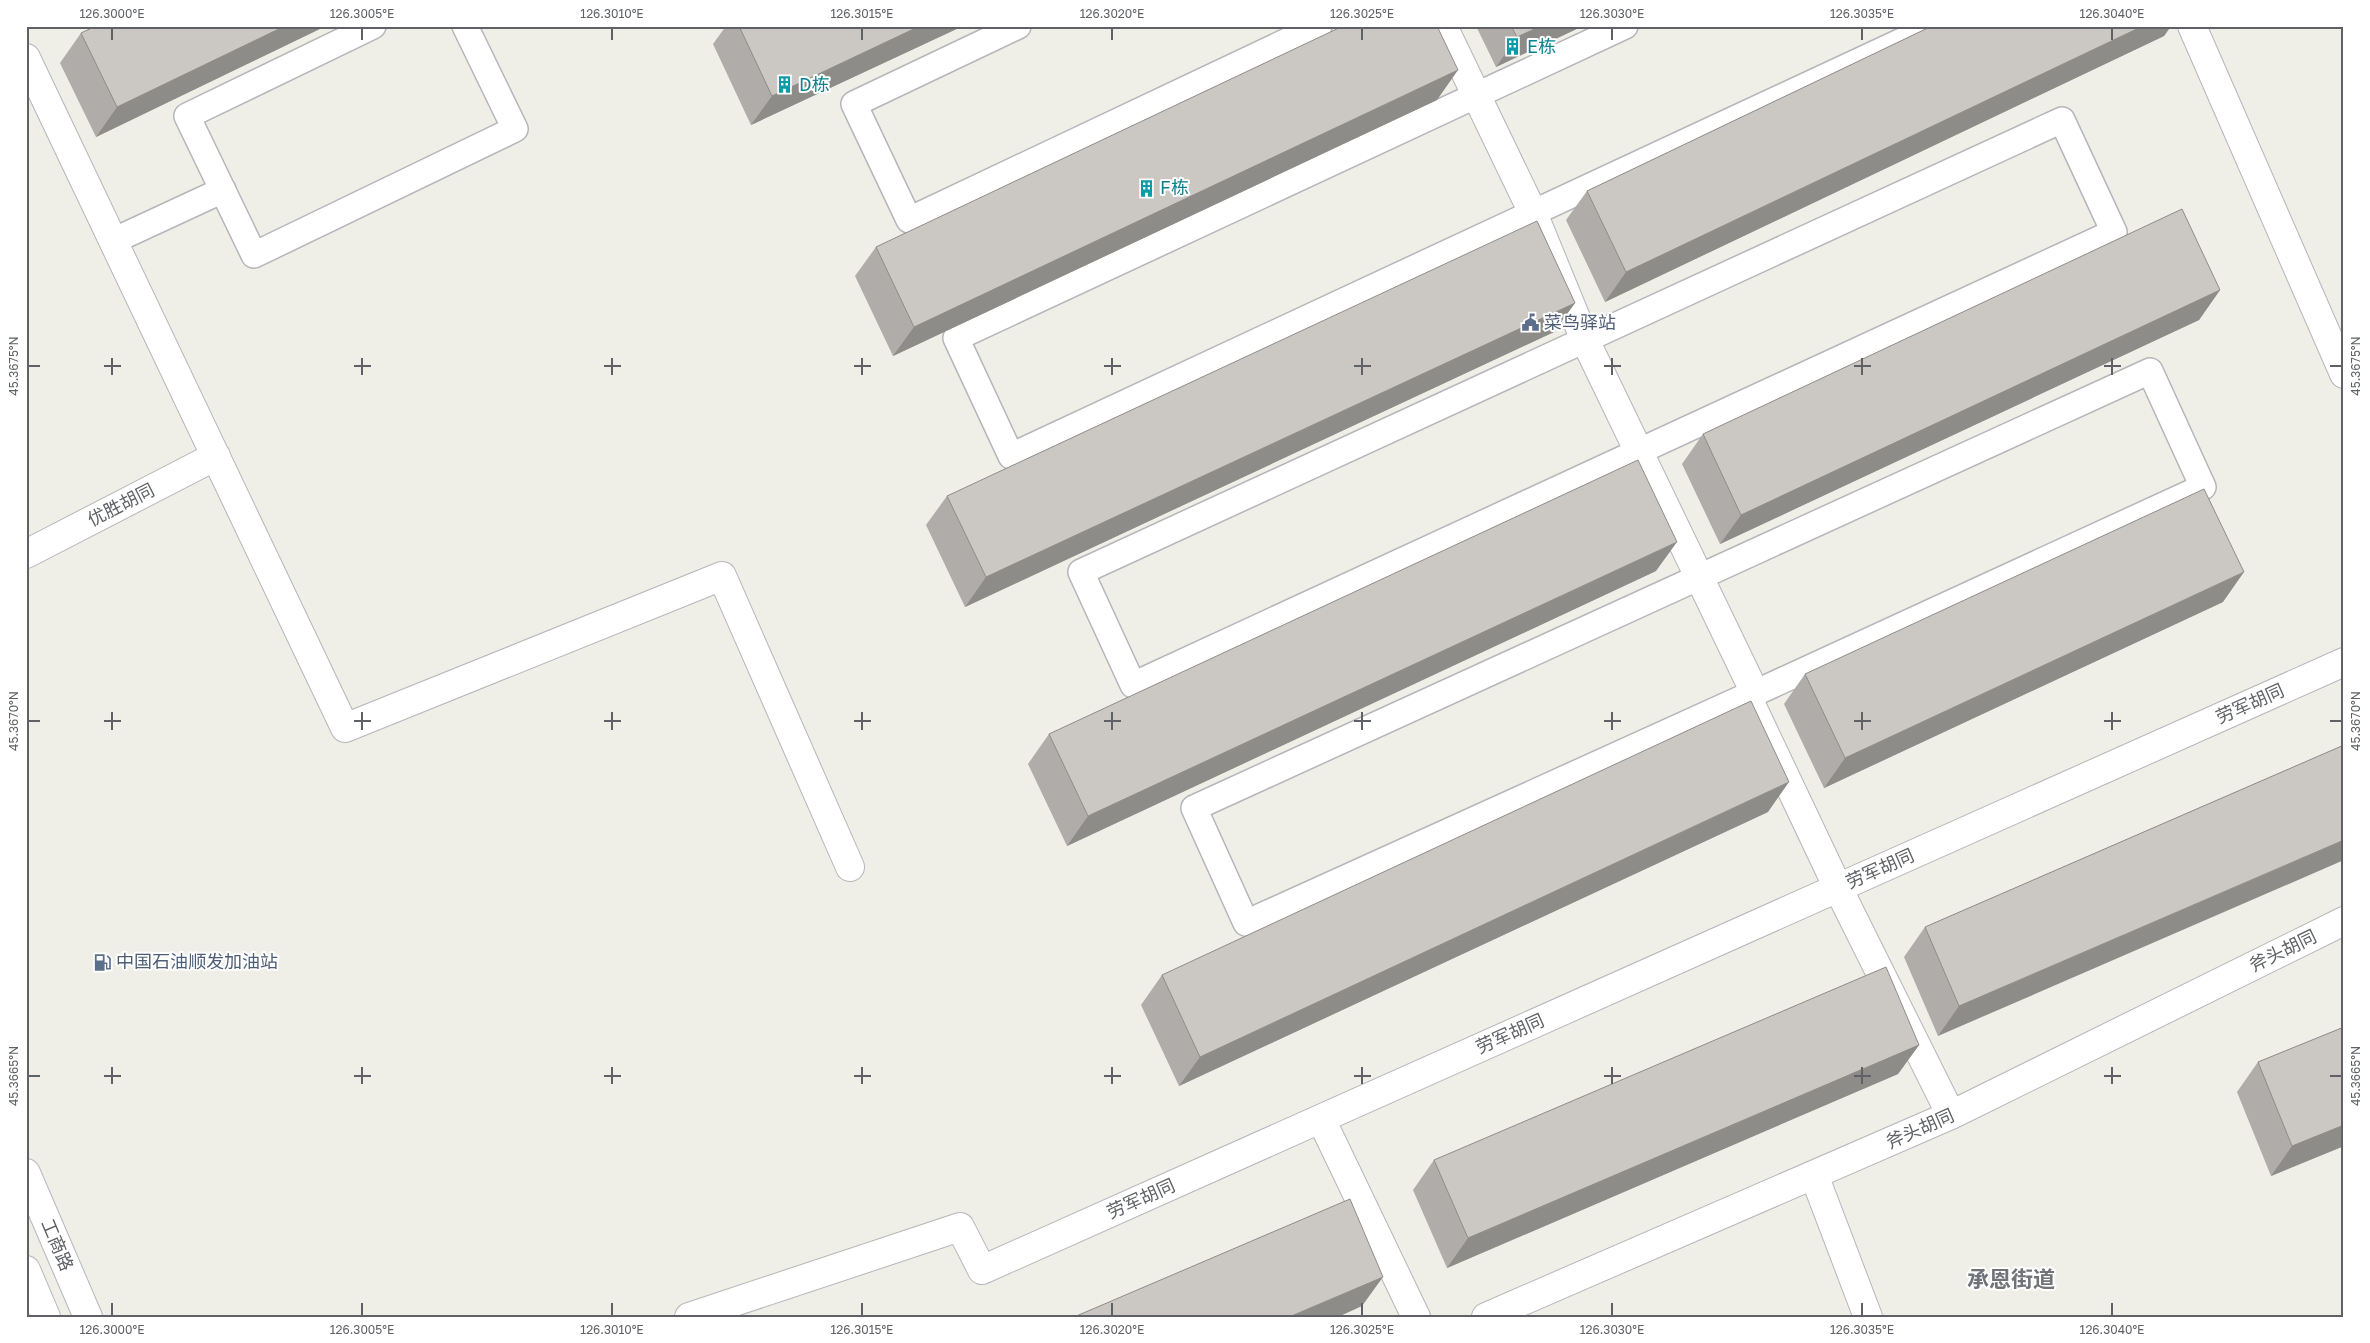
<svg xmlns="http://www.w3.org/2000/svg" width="2370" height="1343" font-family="'Golos Text','Noto Sans SC',sans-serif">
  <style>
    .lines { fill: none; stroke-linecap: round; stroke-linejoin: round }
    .service-casing { stroke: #b4b6ba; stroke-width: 28 }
    .minor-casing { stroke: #b4b6ba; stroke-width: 30 }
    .secondary-casing { stroke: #b6b8bd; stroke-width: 30 }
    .service { stroke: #fff; stroke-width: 25 }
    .minor { stroke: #fff; stroke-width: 28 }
    .secondary { stroke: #fff; stroke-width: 28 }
    .wall { fill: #afaca9 }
    .shaded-wall { fill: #8e8c89 }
    .building { fill: #cbc8c4; stroke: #8e8c89 }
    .ticks { fill: none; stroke: #5f6166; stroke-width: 2 }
    .labels { text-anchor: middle; stroke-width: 4; stroke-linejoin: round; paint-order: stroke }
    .culture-label { font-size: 18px; fill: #0d838f; stroke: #fff; text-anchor: start }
    .service-label { font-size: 18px; fill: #4e5e75; stroke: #fff; text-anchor: start }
    .street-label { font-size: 18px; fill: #5f6166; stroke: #fff }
    .district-label { font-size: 22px; font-weight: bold; fill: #707378; stroke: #fff }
    .neatline { fill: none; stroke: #5f6166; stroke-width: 2 }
    .ticks-label { font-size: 12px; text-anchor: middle; fill: #5f6166 }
  </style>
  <rect width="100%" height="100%" fill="#efeee7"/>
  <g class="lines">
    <defs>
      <path id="service" d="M373,26L187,116L254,255L515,129L465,26
        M1018,26L854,104L909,220L1319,26
        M1625,26L956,338L1011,456L1934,26
        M2062,120L2114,232L1133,685L1081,572Z
        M113,241L223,190
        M1747,696L1246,923L1194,808L2150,371L2203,487L1755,693"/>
      <path id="minor" d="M1443,26L1533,213L1585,340L1755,693L1747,696L1838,888L1951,1115
        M2192,26L2344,374
        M26,58L345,728L722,576L850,867
        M26,554L216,456
        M1321,1119L1416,1317
        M1814,1175L1868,1317
        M689,1317L960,1227L982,1270L2344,662
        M1486,1317L1951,1115L2344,921"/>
      <path id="secondary" d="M26,1173L88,1317
        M26,1270L46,1317"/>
    </defs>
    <use href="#service" class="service-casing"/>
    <use href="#minor" class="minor-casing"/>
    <use href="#secondary" class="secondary-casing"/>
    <use href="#service" class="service"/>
    <use href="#minor" class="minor"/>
    <use href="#secondary" class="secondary"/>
  </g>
  <path class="wall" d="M326,26L96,137L60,63L81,33Z
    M726,26H963L751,125L713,44Z
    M1476,26H1583L1496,67Z
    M1932,26H2171L2164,36L1605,302L1566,220L1587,191Z
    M1437,100L893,356L855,276L876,247Z
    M2220,290L2199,320L1720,544L1682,464L1703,434Z
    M1575,303L1554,332L965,607L926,525L947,496Z
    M1656,571L1067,846L1028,764L1049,734Z
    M2223,602L1824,788L1784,704L1805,674Z
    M2344,745L1938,1036L1904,957L1925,927Z
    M1768,812L1179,1086L1141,1005L1162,975Z
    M2344,1027V1146L2271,1176L2237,1092L2258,1062Z
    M1919,1045L1898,1074L1447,1268L1413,1190L1434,1160Z"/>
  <path class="shaded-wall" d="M285,26H326L96,137L117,107Z
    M920,26H963L751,125L772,96Z
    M1541,26H1583L1496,67L1517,37Z
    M2143,26H2171L2164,36L1605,302L1626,272Z
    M1458,70L1437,100L893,356L914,327Z
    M2220,290L2199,320L1720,544L1741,515Z
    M1575,303L1554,332L965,607L986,577Z
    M1677,542L1656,571L1067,846L1088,816Z
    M2244,572L2223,602L1824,788L1845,758Z
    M1789,782L1768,812L1179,1086L1200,1057Z
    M2344,840V860L1938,1036L1959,1006Z
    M1919,1045L1898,1074L1447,1268L1468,1238Z
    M2344,1125V1146L2271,1176L2292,1146Z
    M1383,1277L1362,1306L1338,1317H1289Z"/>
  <path class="building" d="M96,26H285L117,107L81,33Z
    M739,26H920L772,96Z
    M1343,26H1437L1458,70L914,327L876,247Z
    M1511,26H1541L1517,37Z
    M1932,26H2143L1626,272L1587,191Z
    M2182,209L2220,290L1741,515L1703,434Z
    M1537,221L1575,303L986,577L947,496Z
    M1638,460L1677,542L1088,816L1049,734Z
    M2204,489L2244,572L1845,758L1805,674Z
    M1751,701L1789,782L1200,1057L1162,975Z
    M2344,745V840L1959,1006L1925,927Z
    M1886,967L1919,1045L1468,1238L1434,1160Z
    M2344,1027V1125L2292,1146L2258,1062Z
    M1350,1199L1383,1277L1289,1317H1074Z"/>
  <path class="ticks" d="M112,28V40M362,28V40M612,28V40M862,28V40M1112,28V40M1362,28V40M1612,28V40M1862,28V40M2112,28V40M112,358V375M362,358V375M612,358V375M862,358V375M1112,358V375M1362,358V375M1612,358V375M1862,358V375M2112,358V375M28,366H40M104,366H121M354,366H371M604,366H621M854,366H871M1104,366H1121M1354,366H1371M1604,366H1621M1854,366H1871M2104,366H2121M2330,366H2342M112,712V730M362,712V730M612,712V730M862,712V730M1112,712V730M1362,712V730M1612,712V730M1862,712V730M2112,712V730M28,721H40M104,721H121M354,721H371M604,721H621M854,721H871M1104,721H1121M1354,721H1371M1604,721H1621M1854,721H1871M2104,721H2121M2330,721H2342M112,1067V1084M362,1067V1084M612,1067V1084M862,1067V1084M1112,1067V1084M1362,1067V1084M1612,1067V1084M1862,1067V1084M2112,1067V1084M28,1076H40M104,1076H121M354,1076H371M604,1076H621M854,1076H871M1104,1076H1121M1354,1076H1371M1604,1076H1621M1854,1076H1871M2104,1076H2121M2330,1076H2342M112,1303V1316M362,1303V1316M612,1303V1316M862,1303V1316M1112,1303V1316M1362,1303V1316M1612,1303V1316M1862,1303V1316M2112,1303V1316"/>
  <defs>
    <symbol id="building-bare" viewBox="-9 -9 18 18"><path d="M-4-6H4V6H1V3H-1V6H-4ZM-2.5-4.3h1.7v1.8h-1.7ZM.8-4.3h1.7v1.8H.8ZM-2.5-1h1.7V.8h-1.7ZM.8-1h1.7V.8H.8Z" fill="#0f9aa8" stroke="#fff" stroke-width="2.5" paint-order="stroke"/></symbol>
    <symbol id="civic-bare" viewBox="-9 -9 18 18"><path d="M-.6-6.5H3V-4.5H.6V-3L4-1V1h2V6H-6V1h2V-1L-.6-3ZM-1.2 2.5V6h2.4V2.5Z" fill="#5c6f8a" stroke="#fff" stroke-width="2.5" paint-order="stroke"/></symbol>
    <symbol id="fuel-bare" viewBox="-9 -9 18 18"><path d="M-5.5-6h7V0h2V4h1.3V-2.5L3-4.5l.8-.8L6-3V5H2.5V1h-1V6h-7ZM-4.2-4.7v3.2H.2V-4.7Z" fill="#5c6f8a" stroke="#fff" stroke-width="2.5" paint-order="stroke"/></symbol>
  </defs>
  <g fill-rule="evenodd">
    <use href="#building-bare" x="1500" y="34" width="25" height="25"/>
    <use href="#building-bare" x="772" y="72" width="25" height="25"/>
    <use href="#building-bare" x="1134" y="176" width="25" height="25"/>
    <use href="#civic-bare" x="1518" y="310" width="25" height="25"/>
    <use href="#fuel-bare" x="90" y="950" width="25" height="25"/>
  </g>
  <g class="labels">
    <g class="culture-label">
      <text x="1527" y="53">E栋</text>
      <text x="799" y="91">D栋</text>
      <text x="1160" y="194">F栋</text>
    </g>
    <g class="service-label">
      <text x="1544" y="329">菜鸟驿站</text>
      <text x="116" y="968">中国石油顺发加油站</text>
    </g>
    <g class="street-label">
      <text transform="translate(121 505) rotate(-27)" y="6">优胜胡同</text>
      <text transform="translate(2250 704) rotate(-24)" y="6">劳军胡同</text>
      <text transform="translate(1880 869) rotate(-24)" y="6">劳军胡同</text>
      <text transform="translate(2283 951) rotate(-26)" y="6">斧头胡同</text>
      <text transform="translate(1510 1034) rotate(-24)" y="6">劳军胡同</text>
      <text transform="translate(1920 1129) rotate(-24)" y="6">斧头胡同</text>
      <text transform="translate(1141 1199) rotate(-24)" y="6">劳军胡同</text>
      <text transform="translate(57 1245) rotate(67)" y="6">工商路</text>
    </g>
    <g class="district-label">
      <text x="2011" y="1287">承恩街道</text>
    </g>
  </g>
  <rect width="2370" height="1343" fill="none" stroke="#ffffff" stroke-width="55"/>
  <rect x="28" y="28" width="2314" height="1288" class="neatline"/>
  <g class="ticks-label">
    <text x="112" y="18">126.3000°E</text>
    <text x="362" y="18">126.3005°E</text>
    <text x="612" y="18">126.3010°E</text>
    <text x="862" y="18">126.3015°E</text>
    <text x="1112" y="18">126.3020°E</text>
    <text x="1362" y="18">126.3025°E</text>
    <text x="1612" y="18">126.3030°E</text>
    <text x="1862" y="18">126.3035°E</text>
    <text x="2112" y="18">126.3040°E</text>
    <text transform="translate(14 366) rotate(-90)" y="4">45.3675°N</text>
    <text transform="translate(2356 366) rotate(-90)" y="4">45.3675°N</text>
    <text transform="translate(14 721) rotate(-90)" y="4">45.3670°N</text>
    <text transform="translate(2356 721) rotate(-90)" y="4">45.3670°N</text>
    <text transform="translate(14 1076) rotate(-90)" y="4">45.3665°N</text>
    <text transform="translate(2356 1076) rotate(-90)" y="4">45.3665°N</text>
    <text x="112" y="1334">126.3000°E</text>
    <text x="362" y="1334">126.3005°E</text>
    <text x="612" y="1334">126.3010°E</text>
    <text x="862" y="1334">126.3015°E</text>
    <text x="1112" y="1334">126.3020°E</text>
    <text x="1362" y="1334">126.3025°E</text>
    <text x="1612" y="1334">126.3030°E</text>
    <text x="1862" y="1334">126.3035°E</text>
    <text x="2112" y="1334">126.3040°E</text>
  </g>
</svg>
